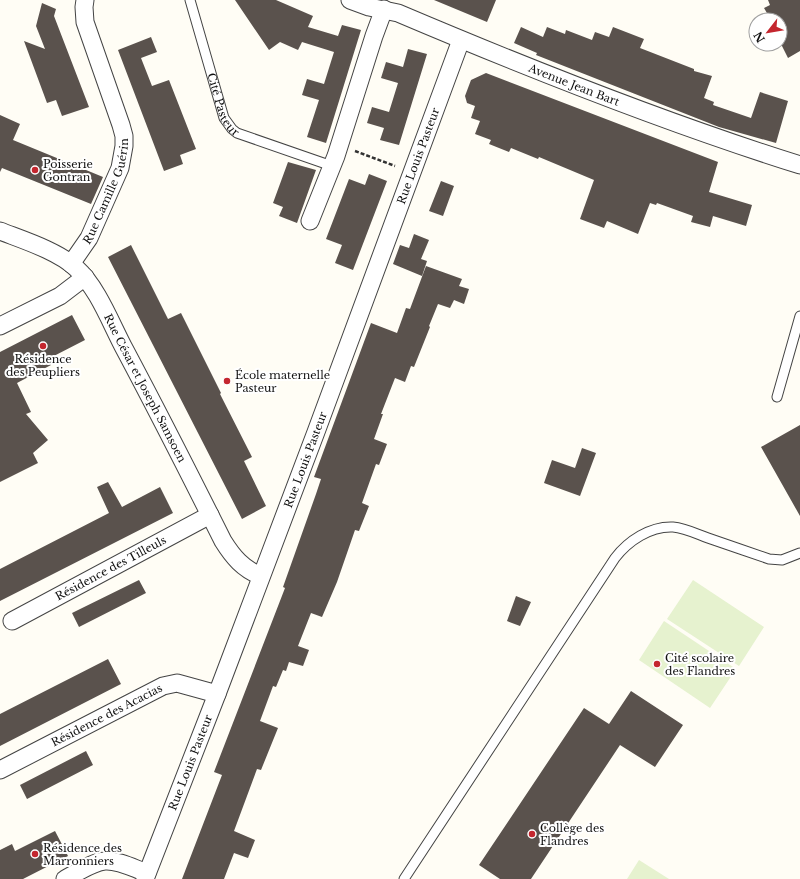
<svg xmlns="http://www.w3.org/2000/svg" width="800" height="879" font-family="'Libre Baskerville',serif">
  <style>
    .pitch { fill: #e6f2cf }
    .building { fill: #5a524d }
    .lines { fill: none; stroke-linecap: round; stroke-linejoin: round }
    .lane-casing { stroke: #444; stroke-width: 11 }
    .street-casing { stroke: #444; stroke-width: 19 }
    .path { stroke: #333; stroke-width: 2.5; stroke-dasharray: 4 2; stroke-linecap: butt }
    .lane { stroke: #fff; stroke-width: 9 }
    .street { stroke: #fff; stroke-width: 17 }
    .poi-dot { fill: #c4262e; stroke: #fff; stroke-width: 1.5 }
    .labels { text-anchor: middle; stroke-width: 4; stroke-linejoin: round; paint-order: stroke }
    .street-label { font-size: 11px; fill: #111; stroke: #fff }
    .poi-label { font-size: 11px; fill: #111; stroke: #fff; text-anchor: start }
  </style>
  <rect width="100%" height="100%" fill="#fffdf5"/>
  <path class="pitch" d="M693,580L764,627L739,666L667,619Z
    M664,621L736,669L710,708L639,660Z
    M639,860L669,879H627Z"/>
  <path class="building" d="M235,0H276L313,16L308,27L338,36L342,25L361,30L326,143L307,137L319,100L302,95L307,79L324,84L334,52L302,42L298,50L280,42L269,50Z
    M434,0H496L487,22Z
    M768,0H800V51L788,58L780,42V20H771L764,8L770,5Z
    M42,3L56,9L54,16L89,107L62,116L56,100L47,103L24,41L45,49L36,26Z
    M521,27L543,37L547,27L565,34L566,30L592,40L595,32L609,37L613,27L644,39L640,48L694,69V71L712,76L704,98L714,102L713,105L751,118L760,92L788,101L776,143L719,127L536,55L537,53L514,43Z
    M151,37L157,52L141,58L152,86L169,80L196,149L180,155L183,164L164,171L118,50Z
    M408,49L427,54L399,145L380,140L384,128L367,123L372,107L389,112L398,83L381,78L386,62L403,67Z
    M486,73L718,162L709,192L752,205L746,226L713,216L710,227L691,222L693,216L657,203L656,205L650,203L638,234L607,221L604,228L580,219L594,180L539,157L538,159L511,148L509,152L489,144L491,140L475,134L480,121L471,118L475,106L467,103L465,96L471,80Z
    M0,115L20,124L13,140L103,177L91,204L2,168L0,172Z
    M288,162L316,170L297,223L279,216L283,207L273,203Z
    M369,174L387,181L353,270L335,263L342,245L326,239L349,179L365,185Z
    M441,181L454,186L443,216L429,211Z
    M414,234L429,240L421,259L427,261L422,276L393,264L400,245L409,248Z
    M131,245L168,319L181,313L221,393L220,394L252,457L244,461L266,506L242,519L108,257Z
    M426,266L462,279L459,286L469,289L464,304L454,300L450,308L438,304L429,326L430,327L414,367L411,366L405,382L395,378L381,414H383L374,439L387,444L379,465L376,464L362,503L369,506L359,531L355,530L337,582L322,617L311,613L298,646L309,650L303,666L289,662L286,671L283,670L276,687L273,686L260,721L278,728L261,770L257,769L234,831L255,840L248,858L234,853L224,879H182L222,775L214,772L285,588L283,587L316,494L321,479L314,477L371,323L397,333L406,308L410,309Z
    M72,315L85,340L48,359L51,365L17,383L31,412L26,414L48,440L33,453L38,463L0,482V352Z
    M800,425V516L761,447Z
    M582,448L596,453L580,496L544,483L552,460L575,468Z
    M108,482L122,507L160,487L173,513L0,601V569L109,513L97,487Z
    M139,580L146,593L79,627L72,613Z
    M516,596L531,602L520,626L507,621Z
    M108,659L121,684L0,746V714Z
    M631,691L683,725L655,767L620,745L531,879H500L479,865L584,708L609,724Z
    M86,751L93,765L27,799L20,785Z
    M55,831L68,856L23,879H0V850L12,844L15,851Z"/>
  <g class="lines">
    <defs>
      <g id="lane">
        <path id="s1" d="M190,0L224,118L232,129L237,133L332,166"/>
        <path d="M777,397L800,316"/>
        <path d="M404,879L615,558C628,541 650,526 673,527C685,528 697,534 708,538C728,545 749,552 769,559L782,560L800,553"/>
      </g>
      <g id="street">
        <path id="s2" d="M350,0L369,7L398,13C530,69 663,122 800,165"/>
        <path d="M310,221L336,156L374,36L384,9"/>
        <path id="s3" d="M0,231C23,240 58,251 76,268C98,288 111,324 125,350C159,414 191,477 223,541C233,557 243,569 261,576"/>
        <path id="s4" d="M71,264L89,238L120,168L124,146V136L121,125L85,22L84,7L85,0"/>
        <path d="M0,326L60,296L85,277"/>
        <path id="s5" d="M12,621L210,515"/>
        <path id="s6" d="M0,770L163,686L177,683L217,694"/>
        <path d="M65,879C77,873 92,862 105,861C119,860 135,869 147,873"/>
        <path id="s7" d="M145,879L217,694L316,432L461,40"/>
      </g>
    </defs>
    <use href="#lane" class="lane-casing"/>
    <use href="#street" class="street-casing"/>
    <path class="path" d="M355,151L395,166"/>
    <use href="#lane" class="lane"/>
    <use href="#street" class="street"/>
  </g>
  <g class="poi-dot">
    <circle cx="35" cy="170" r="4"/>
    <circle cx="43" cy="346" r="4"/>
    <circle cx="227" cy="381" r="4"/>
    <circle cx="657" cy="664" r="4"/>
    <circle cx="532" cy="834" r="4"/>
    <circle cx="35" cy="854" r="4"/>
  </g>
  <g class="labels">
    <g class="street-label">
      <text dy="4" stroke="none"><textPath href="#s2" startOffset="240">Avenue Jean Bart</textPath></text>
      <text dy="4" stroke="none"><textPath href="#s1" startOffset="110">Cité Pasteur</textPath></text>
      <text dy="4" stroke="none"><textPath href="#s7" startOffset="773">Rue Louis Pasteur</textPath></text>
      <text dy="4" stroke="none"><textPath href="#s4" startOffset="82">Rue Camille Guérin</textPath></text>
      <text dy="4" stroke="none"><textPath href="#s3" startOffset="224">Rue César et Joseph Samsoen</textPath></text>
      <text dy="4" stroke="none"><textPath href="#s7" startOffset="449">Rue Louis Pasteur</textPath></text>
      <text dy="4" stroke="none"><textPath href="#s5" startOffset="112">Résidence des Tilleuls</textPath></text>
      <text dy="4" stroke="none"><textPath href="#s6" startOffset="120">Résidence des Acacias</textPath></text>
      <text dy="4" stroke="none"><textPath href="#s7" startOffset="125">Rue Louis Pasteur</textPath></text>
    </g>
    <g class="poi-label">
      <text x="43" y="168">Poisserie<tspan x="43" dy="13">Gontran</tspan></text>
      <text x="43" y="363" text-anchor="middle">Résidence<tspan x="43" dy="13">des Peupliers</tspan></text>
      <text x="235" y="379">École maternelle<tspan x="235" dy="13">Pasteur</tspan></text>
      <text x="665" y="662">Cité scolaire<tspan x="665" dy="13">des Flandres</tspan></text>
      <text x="540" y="832">Collège des<tspan x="540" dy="13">Flandres</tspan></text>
      <text x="43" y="852">Résidence des<tspan x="43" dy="13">Marronniers</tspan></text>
    </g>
  </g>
  <g transform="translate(768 32) rotate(239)"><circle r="19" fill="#ffffff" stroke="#a0a0a0"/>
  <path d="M0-3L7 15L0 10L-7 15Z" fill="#c4262e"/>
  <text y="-6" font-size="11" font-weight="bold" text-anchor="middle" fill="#111111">N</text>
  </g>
</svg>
